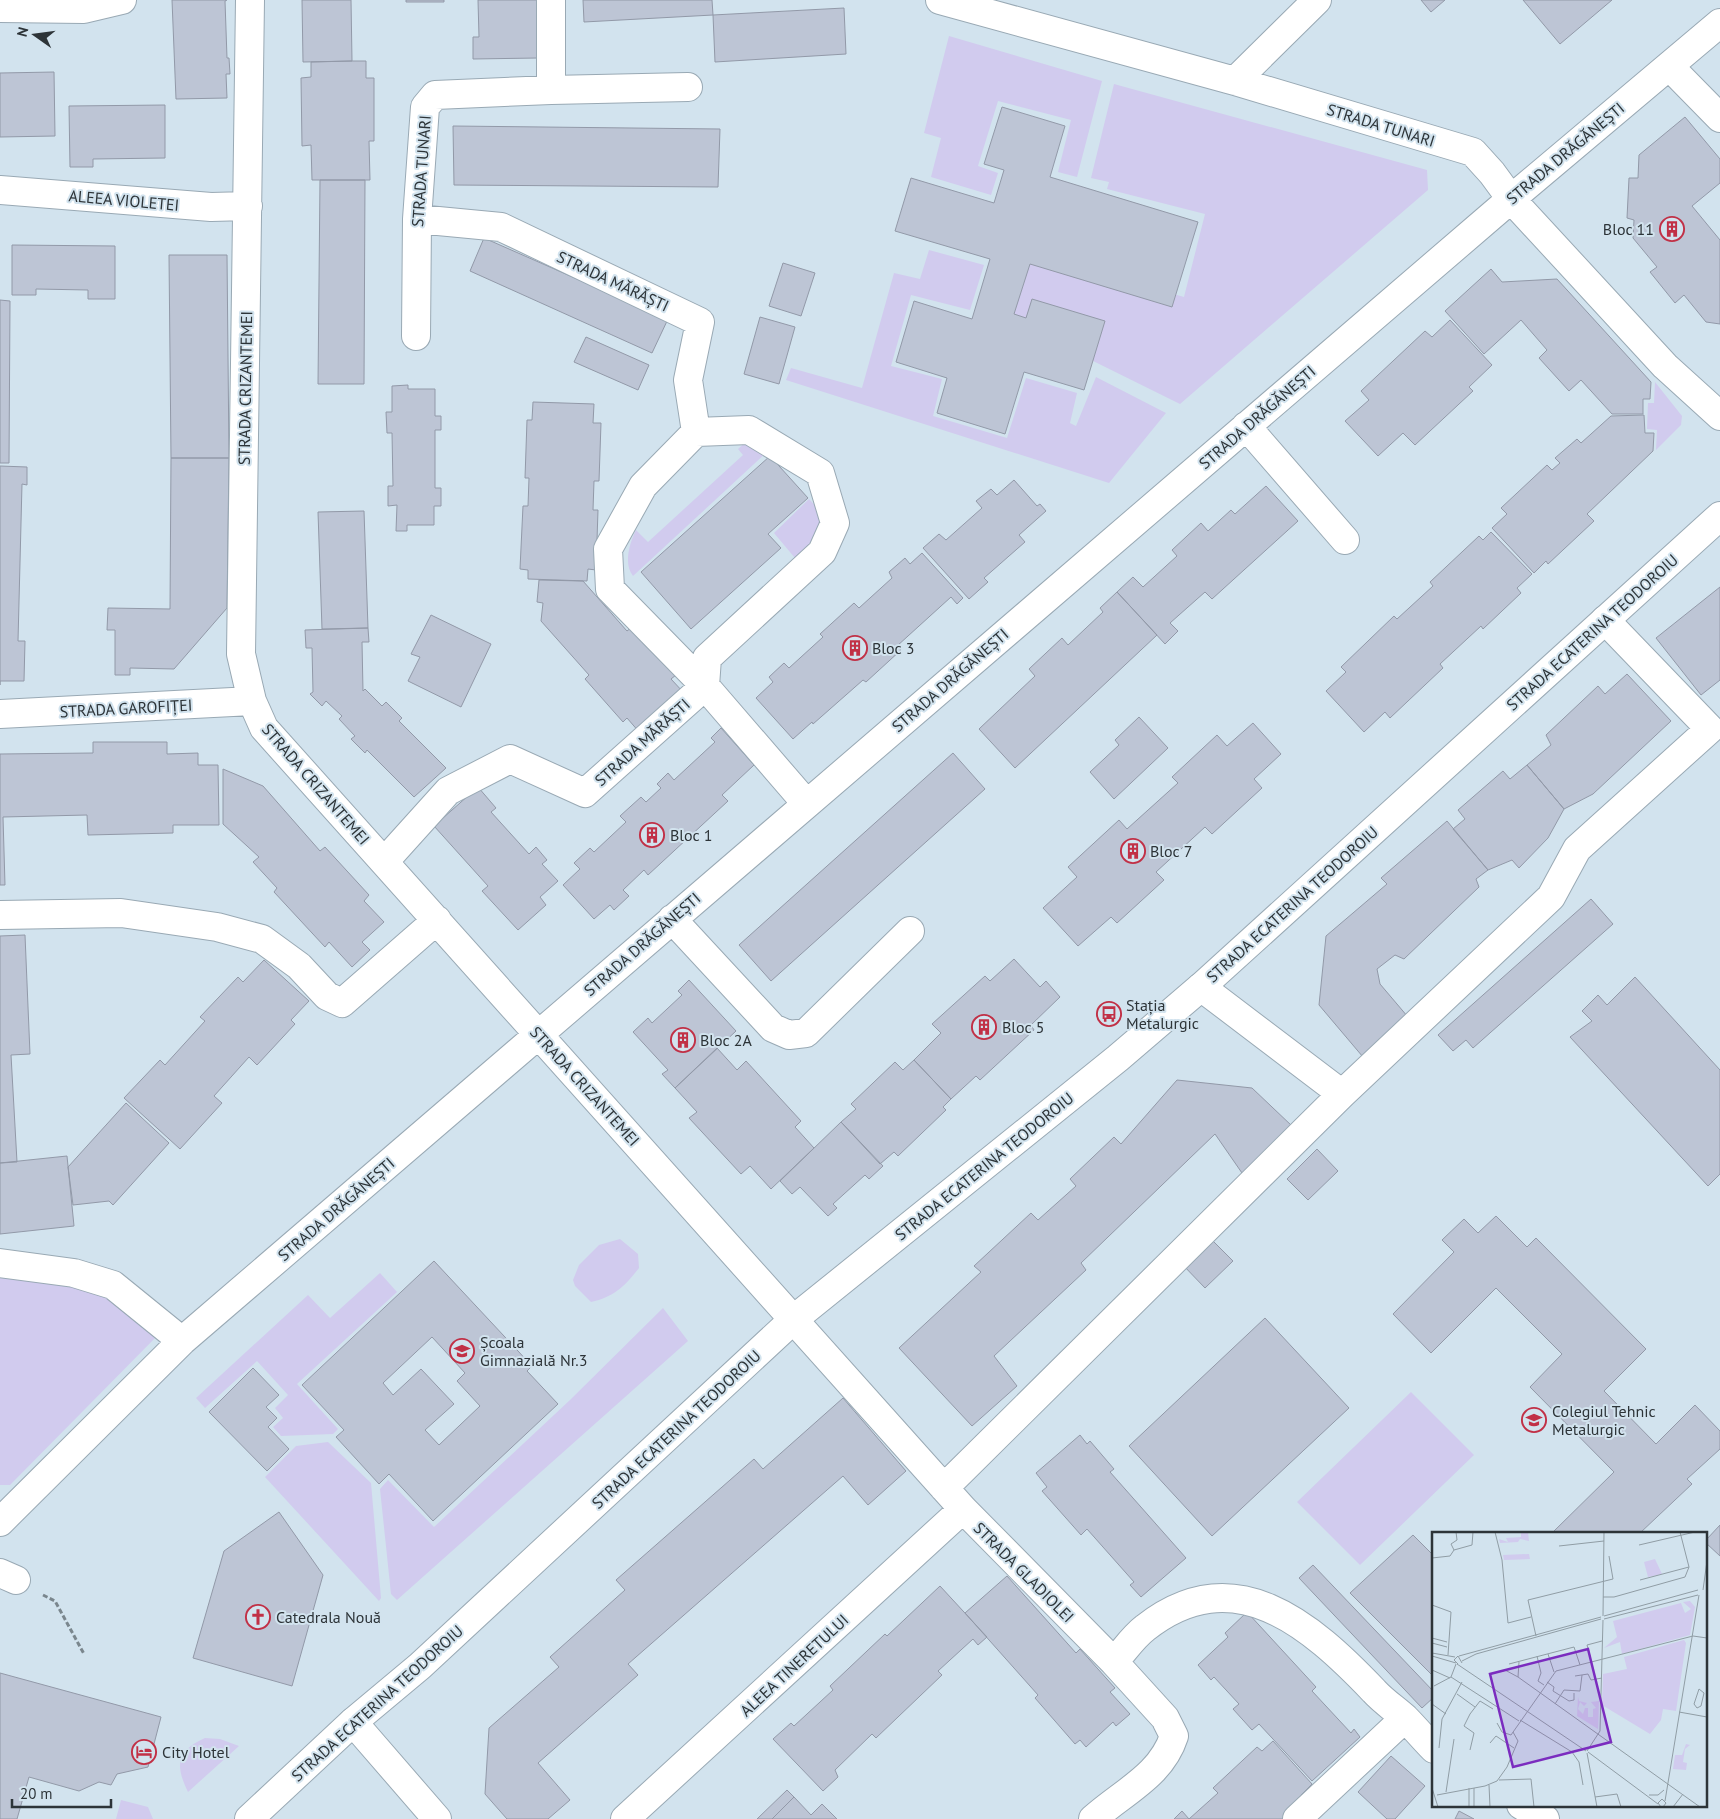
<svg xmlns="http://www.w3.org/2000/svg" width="1720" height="1819" font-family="'PT Sans',sans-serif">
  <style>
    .green { fill: #d1cbee }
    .building { fill: #bdc5d5; stroke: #9299a8; fill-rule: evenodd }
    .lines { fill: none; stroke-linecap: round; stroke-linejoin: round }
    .minor-casing { stroke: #99a9b4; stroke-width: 30 }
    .major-casing { stroke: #99a9b4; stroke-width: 30 }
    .path { stroke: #7a868d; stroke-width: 3; stroke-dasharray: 5 2.5; stroke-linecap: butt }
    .minor { stroke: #fff; stroke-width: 28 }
    .major { stroke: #fff; stroke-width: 28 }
    .labels { text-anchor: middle; stroke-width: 4; stroke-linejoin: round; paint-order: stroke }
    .street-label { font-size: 16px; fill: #2d3438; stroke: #d2e3ee }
    .poi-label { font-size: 16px; fill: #2d3438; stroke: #d2e3ee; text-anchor: start }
    .inset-road { fill: none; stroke: #909da5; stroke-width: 1 }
    .view { fill: #7b2cbf; fill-opacity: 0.15; stroke: #7b2cbf; stroke-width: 2.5 }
    .inset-edge { fill: none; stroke: #2d3438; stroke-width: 2.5 }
  </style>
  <rect width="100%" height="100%" fill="#d2e3ee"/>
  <path class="green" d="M949,36L1102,81L1077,177L1058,172L1071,120L998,101L978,166L998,173L991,195L931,177L941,138L924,133Z
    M1114,84L1427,170L1428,190L1180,404L1087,358L1031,323L1010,317L1030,253L1184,297L1205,214L1107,189L1109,182L1091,178Z
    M929,250L984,265L970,310L911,295L891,366L942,379L933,416L1007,438L1026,378L1077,393L1070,423L1076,426L1096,377L1166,413L1109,483L786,380L791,368L862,388L894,273L920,279Z
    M1655,382L1682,416L1681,425L1656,450L1657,430L1647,429L1648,403H1654Z
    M751,437L766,453L633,576C623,564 630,542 636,530L648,542L743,455L738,449Z
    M809,499L822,513L819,545L800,564L774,533Z
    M620,1239L638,1254L639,1268C625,1286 614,1297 591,1302L575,1286L573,1280L579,1265L599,1245Z
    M380,1273L397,1292L297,1384L338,1429L333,1434L281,1436L273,1427L283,1418L275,1408L288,1395L257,1361L205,1408L196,1398L308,1295L330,1318Z
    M0,1274H36L111,1295L159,1334L10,1485H0Z
    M663,1308L688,1341L397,1600L391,1594L380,1489L388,1480L434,1527L570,1400Z
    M1411,1392L1474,1455L1360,1565L1297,1502Z
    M328,1442L371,1483L381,1598L379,1601L265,1477L296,1446Z
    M205,1738L220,1739L239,1746L188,1792C175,1765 176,1751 205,1738Z
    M121,1800L148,1807L153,1819H116Z"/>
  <path class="building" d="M172,0H227L225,1L227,58H229L230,74H226L227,98L176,99Z
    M302,0H351L352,61L303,62Z
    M406,0H444V2H406Z
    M478,0H538V58L473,59V37H479Z
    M583,0H712L713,15L584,22Z
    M1421,0H1445L1431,12Z
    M1523,0H1612L1560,44Z
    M844,8L846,54L715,62L713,15Z
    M352,61H366V78H374V141H369L370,180H312L311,145L302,146L301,78L311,77V62Z
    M54,72L55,136L0,137V73Z
    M165,105V158L93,159V167H70L69,106Z
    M1002,107L1065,126L1050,177L1198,222L1172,307L1030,264L1014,314L1026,318L1032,299L1105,321L1084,390L1024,372L1005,434L937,413L947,378L896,362L914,301L972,319L990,259L895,231L911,178L994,203L1004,170L984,164Z
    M1685,117L1720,159V183L1692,206L1720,240V324L1706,322L1684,295L1675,303L1650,272L1657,267L1633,238L1634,220L1627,218L1629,178H1638L1639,155Z
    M453,126L720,129L718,187L454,185Z
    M320,180H365L364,384H318Z
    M484,238L668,319L652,353L470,271Z
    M12,245L115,246V299H88V290L36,289V295H12Z
    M169,255H227L229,458H171Z
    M783,263L815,273L801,316L769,306Z
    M1491,269L1502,282L1557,279L1651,382L1650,399H1643V414H1612L1581,380L1569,391L1539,358L1547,350L1521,320L1484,354L1445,311Z
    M0,300L10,301L9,463H0Z
    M760,317L795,327L779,384L744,374Z
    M1450,320L1492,365L1469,387L1473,391L1415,445L1403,433L1378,456L1345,421L1369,400L1361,391L1425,331L1432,337Z
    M586,337L649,365L638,390L574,362Z
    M408,385V389H435V416H441V430H435V488H441V506H434V525H407V531H396L397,505L388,506V486H393L392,433H387L386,412H392V386Z
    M533,402L594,404L593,423H601L599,481H594L593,510H598L596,570L588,569L587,581L528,579V570L520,569L523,506H528L529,478H525L527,420H532Z
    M1644,415L1645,433H1654L1653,451L1587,514L1594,521L1548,564L1546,561L1534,573L1492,528L1507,514L1501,508L1547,465L1552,470L1560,463L1555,458L1577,439L1581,443L1611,416Z
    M770,456L808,498L768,534L781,548L691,629L641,572Z
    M171,458H229L227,608L174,669L130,668V675H115V630H107L108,608L170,609Z
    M0,466L27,467V485L22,484L18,641H25L24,681H0V685Z
    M1014,480L1037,506L1040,504L1046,511L1019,535L1025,542L984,578L988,582L969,599L923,548L939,534L946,540L982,508L976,501L991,489L997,495Z
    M1266,486L1298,521L1212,599L1205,592L1170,623L1178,631L1165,644L1117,592L1133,577L1143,587L1177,556L1172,550L1201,523L1208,531L1231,510L1235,514Z
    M364,511L368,628L322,629L318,512Z
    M1491,532L1532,574L1517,588L1521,593L1483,629L1481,626L1440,664L1443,668L1390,718L1385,712L1364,732L1326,691L1346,672L1341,667L1394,616L1397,619L1433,586L1430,582L1479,536L1483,540Z
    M922,553L963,598L957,604L951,597L897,646L901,650L866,682L863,680L813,724L812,722L793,739L756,698L773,682L769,677L784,663L789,668L823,637L820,634L854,603L859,608L892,578L889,572L905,558L910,564Z
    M539,580L583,581L627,631L632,627L676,675L671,679L684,693L640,733L627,718L623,722L585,679L589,675L541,621L543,603L537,602Z
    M1720,587V680L1701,695L1656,638Z
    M1117,592L1157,635L1015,768L979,729L1035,676L1029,669L1062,638L1068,645L1103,612L1100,608Z
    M431,615L491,644L461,707L408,681L420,657L411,654Z
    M368,628L369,642H362L363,691L365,689L382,706L386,702L402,718L399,721L446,768L414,797L367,750L365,753L351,739L355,736L339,719L342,716L326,701L322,706L310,694L313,692L312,648H306L305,630Z
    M1627,674L1671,721L1593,794L1564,809L1527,765L1551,745L1546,735L1598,686L1605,694Z
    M1139,717L1168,748L1114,799L1090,772L1119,745L1115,740Z
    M1253,723L1281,754L1254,779L1262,788L1212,834L1205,827L1156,872L1164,880L1117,923L1111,917L1078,946L1043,908L1077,877L1068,867L1119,820L1127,829L1178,783L1172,777L1217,735L1227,746Z
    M721,728L754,765L722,795L728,801L648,875L644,870L623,890L629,896L614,910L610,905L594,919L563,885L580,869L574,863L590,848L594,852L626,822L620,816L641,797L646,802L661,788L657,784L668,773L674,780L715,742L711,738Z
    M93,742H167V754L198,753V765H218L219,825H173V833L88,835L87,815L3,817L5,885H0V754L93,753Z
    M953,753L985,789L771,981L739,945Z
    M1527,765L1564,809L1548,838L1519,868L1512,860L1488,870L1453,829L1465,819L1458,810L1503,771L1510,779Z
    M223,769L263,786L320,851L325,847L369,895L364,901L384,922L362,942L370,950L352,967L329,942L325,947L274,892L277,888L253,862L259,857L223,824Z
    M478,787L496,808L491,812L529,854L536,847L547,860L542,864L558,881L540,897L546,905L518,930L482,891L488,886L434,826Z
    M1447,821L1488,870L1476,879L1479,887L1404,959L1395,955L1377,969L1380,984L1408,1017L1363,1057L1319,1005L1326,936L1387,884L1381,878Z
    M1591,899L1613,924L1473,1048L1466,1040L1453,1051L1438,1035Z
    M25,935L30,1054L11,1055L17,1162L0,1163V936Z
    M1014,959L1040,987L1046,981L1060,997L1031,1025L1034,1030L980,1080L976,1076L951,1099L914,1060L941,1033L932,1024L985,976L990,981Z
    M264,960L309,1001L291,1020L295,1024L257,1065L249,1057L214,1096L222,1103L180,1149L124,1098L160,1060L165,1065L205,1021L200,1017L238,977L243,982Z
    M1635,977L1720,1070V1174L1708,1186L1570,1037L1592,1021L1582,1011L1598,995L1607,1005Z
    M689,980L736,1031L675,1088L662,1074L668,1070L633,1032L648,1018L652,1023L682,995L678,991Z
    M717,1048L737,1070L746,1061L801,1121L795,1127L814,1148L771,1189L750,1166L741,1174L689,1118L697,1112L675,1088Z
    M914,1060L951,1099L943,1107L946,1110L898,1156L894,1152L880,1164L841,1122L856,1109L851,1104L895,1062L903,1070Z
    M1177,1080L1252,1088L1292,1126L1242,1173L1215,1134L1081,1263L1086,1270L994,1356L1017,1386L972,1426L899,1348L981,1272L974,1266L1031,1213L1038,1220L1076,1186L1070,1179L1114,1137L1121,1144Z
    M126,1103L169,1143L113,1205L109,1201L73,1205L68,1167Z
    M841,1122L883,1166L869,1179L865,1175L833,1204L837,1208L828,1216L800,1187L792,1194L780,1181Z
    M1317,1149L1338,1171L1308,1200L1287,1179Z
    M67,1156L74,1226L0,1234V1163Z
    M1496,1216L1527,1247L1536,1238L1646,1349L1604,1391L1656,1444L1695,1405L1720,1431V1449L1687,1479L1692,1484L1640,1533H1552L1614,1472L1530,1387L1562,1354L1496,1288L1431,1353L1393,1314L1454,1252L1442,1240L1464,1219L1478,1233Z
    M1208,1236L1233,1261L1205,1288L1181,1263Z
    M434,1261L532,1366L527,1371L558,1404L433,1521L389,1474L379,1484L336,1437L344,1430L302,1385ZM432,1337L465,1373L457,1381L480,1406L439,1445L425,1430L454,1404L421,1369L393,1395L383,1383Z
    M1265,1318L1349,1408L1212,1536L1129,1446Z
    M253,1368L279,1395L266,1407L277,1418L268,1427L289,1449L267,1471L209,1412Z
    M843,1398L906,1471L868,1505L843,1476L628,1664L638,1675L538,1763L570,1800L548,1819H507L485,1794L489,1728L559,1667L550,1657L625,1590L616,1580L754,1459L763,1469Z
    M1080,1435L1087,1444L1090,1441L1114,1469L1110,1472L1186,1558L1141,1597L1130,1585L1134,1582L1087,1529L1081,1535L1042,1491L1047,1487L1036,1473Z
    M279,1512L323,1575L292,1686L193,1658L224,1551Z
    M1720,1525V1556L1706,1543V1540Z
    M1413,1535L1434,1556V1677L1350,1593Z
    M1313,1565L1434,1692V1697L1422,1708L1299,1578Z
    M1007,1576L1076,1653L1080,1649L1115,1688L1110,1692L1130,1714L1116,1726L1113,1722L1086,1747L1080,1740L1075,1744L1035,1698L1038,1695L965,1613Z
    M940,1586L987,1637L978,1645L973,1639L938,1671L942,1675L876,1738L872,1734L835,1770L838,1777L823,1791L773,1739L791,1723L794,1726L833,1690L830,1686L885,1634L887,1636Z
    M1247,1612L1316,1687L1312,1691L1351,1733L1354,1729L1360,1737L1312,1781L1259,1724L1252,1730L1233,1709L1239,1704L1214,1677L1211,1680L1198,1665L1228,1637L1225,1633Z
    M0,1673L161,1717L148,1767L117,1774L111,1785L99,1782L79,1791L29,1777L17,1819H0Z
    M1273,1741L1312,1784L1301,1795L1304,1799L1283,1819H1174L1182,1811L1189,1819L1218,1793L1213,1788L1257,1747L1262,1751Z
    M1391,1756L1425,1786L1395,1819H1387L1358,1792Z
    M787,1790L794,1797L772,1819H757Z
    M794,1797L811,1815L822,1804L837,1819H772Z
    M1459,1811L1474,1819H1455Z"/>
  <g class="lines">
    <defs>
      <path id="minor" d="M250,0L241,654L252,701L264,728L963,1509L1114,1662L1165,1718L1174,1736C1161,1776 1123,1792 1093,1819
        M940,0L1235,81L1473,152L1492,173L1511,199L1665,366L1720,416
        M0,8L84,9L122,0
        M1669,66L1720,118
        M1235,81L1317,0
        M551,90L688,87
        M0,190L211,207L248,206
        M417,219L501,227L700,322L688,380L696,432
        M416,336L417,219L425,107L435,95L551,90V0
        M1246,426L1345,540
        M1605,620L1710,729
        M0,714L252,701
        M384,862L448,791L510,759L585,793L705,686L707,658L822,552L835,523L820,473L749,430L696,432L643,486L608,549L610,589L705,686L806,803
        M0,915L121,913L217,927L262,939L299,966L327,996L342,1003L437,920
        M672,919L773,1028L789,1035L806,1033L910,931
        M1201,987L1342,1094
        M0,1263L74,1273L113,1285L182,1341
        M944,1488L1342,1094L1551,897L1577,849L1710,729
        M0,1522L182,1341L1511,199L1720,23
        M0,1573L16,1580
        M1114,1662C1124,1651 1133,1637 1145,1628C1234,1558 1310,1624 1374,1691C1383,1701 1395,1709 1405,1718C1415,1728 1424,1739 1434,1749
        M353,1722L437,1819
        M1521,1805L1545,1819
        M625,1819L963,1509
        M1297,1819L1405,1718"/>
      <path id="major" d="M249,1819L353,1722L420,1666L794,1319L1118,1058L1201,987L1720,516"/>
    </defs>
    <use href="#minor" class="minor-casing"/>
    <use href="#major" class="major-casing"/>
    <path class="path" d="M43,1595L55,1601L84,1654"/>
    <use href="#minor" class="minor"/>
    <use href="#major" class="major"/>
  </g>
  <defs>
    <symbol id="building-ring" viewBox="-11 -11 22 22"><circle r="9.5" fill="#d2e3ee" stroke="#c13046" stroke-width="1.5"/><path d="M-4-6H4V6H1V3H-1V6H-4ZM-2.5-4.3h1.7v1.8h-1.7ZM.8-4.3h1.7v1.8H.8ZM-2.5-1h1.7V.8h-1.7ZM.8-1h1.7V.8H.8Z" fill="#c13046"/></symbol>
    <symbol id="bus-ring" viewBox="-11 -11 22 22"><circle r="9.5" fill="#d2e3ee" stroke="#c13046" stroke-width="1.5"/><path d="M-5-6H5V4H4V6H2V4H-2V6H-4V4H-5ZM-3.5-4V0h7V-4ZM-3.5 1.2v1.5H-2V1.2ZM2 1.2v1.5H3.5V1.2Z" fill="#c13046"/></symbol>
    <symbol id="school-ring" viewBox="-11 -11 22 22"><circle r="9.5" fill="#d2e3ee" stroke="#c13046" stroke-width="1.5"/><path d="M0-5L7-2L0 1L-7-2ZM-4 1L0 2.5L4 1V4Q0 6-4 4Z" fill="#c13046"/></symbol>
    <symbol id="church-ring" viewBox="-11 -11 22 22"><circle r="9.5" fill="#d2e3ee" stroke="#c13046" stroke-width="1.5"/><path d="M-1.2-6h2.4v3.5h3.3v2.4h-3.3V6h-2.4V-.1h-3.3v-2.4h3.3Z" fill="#c13046"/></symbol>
    <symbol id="hotel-ring" viewBox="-11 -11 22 22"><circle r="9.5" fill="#d2e3ee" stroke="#c13046" stroke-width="1.5"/><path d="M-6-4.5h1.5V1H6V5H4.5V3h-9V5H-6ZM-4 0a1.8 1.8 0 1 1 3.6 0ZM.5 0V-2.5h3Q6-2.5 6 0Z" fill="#c13046"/></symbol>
  </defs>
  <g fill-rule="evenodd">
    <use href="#building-ring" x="1658" y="215" width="28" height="28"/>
    <use href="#building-ring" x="841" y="634" width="28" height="28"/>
    <use href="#building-ring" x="638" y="821" width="28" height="28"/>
    <use href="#building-ring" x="1119" y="837" width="28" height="28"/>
    <use href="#bus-ring" x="1095" y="1000" width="28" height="28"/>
    <use href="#building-ring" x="970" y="1013" width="28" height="28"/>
    <use href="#building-ring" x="669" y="1026" width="28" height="28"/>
    <use href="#school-ring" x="448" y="1337" width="28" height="28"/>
    <use href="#school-ring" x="1520" y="1406" width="28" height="28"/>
    <use href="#church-ring" x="244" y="1603" width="28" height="28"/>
    <use href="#hotel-ring" x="130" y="1738" width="28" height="28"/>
  </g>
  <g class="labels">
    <g class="street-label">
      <text transform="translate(1381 125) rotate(17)" y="6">STRADA TUNARI</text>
      <text transform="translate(1565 153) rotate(-40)" y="6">STRADA DRĂGĂNEȘTI</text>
      <text transform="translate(421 171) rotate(-86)" y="6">STRADA TUNARI</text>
      <text transform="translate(124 200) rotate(5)" y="6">ALEEA VIOLETEI</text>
      <text transform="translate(613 281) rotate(25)" y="6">STRADA MĂRĂȘTI</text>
      <text transform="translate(245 388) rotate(-89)" y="6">STRADA CRIZANTEMEI</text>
      <text transform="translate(1257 417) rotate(-41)" y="6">STRADA DRĂGĂNEȘTI</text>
      <text transform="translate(1592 632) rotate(-42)" y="6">STRADA ECATERINA TEODOROIU</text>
      <text transform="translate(950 680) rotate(-41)" y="6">STRADA DRĂGĂNEȘTI</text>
      <text transform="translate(126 708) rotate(-3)" y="6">STRADA GAROFIȚEI</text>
      <text transform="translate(642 742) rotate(-42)" y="6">STRADA MĂRĂȘTI</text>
      <text transform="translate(316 784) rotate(49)" y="6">STRADA CRIZANTEMEI</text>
      <text transform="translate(1292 904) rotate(-42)" y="6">STRADA ECATERINA TEODOROIU</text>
      <text transform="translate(642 944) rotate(-41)" y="6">STRADA DRĂGĂNEȘTI</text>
      <text transform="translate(585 1086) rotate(48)" y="6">STRADA CRIZANTEMEI</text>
      <text transform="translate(984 1166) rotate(-39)" y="6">STRADA ECATERINA TEODOROIU</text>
      <text transform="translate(336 1209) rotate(-41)" y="6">STRADA DRĂGĂNEȘTI</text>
      <text transform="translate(676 1429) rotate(-43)" y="6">STRADA ECATERINA TEODOROIU</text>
      <text transform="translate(1024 1572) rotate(45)" y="6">STRADA GLADIOLEI</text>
      <text transform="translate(794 1665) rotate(-43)" y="6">ALEEA TINERETULUI</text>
      <text transform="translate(377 1703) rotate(-42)" y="6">STRADA ECATERINA TEODOROIU</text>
    </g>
    <g class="poi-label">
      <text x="1654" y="235" text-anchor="end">Bloc 11</text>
      <text x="872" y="654">Bloc 3</text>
      <text x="670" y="841">Bloc 1</text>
      <text x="1150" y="857">Bloc 7</text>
      <text x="1126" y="1011">Stația<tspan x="1126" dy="18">Metalurgic</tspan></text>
      <text x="1002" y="1033">Bloc 5</text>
      <text x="700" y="1046">Bloc 2A</text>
      <text x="480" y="1348">Școala<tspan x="480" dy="18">Gimnazială Nr.3</tspan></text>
      <text x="1552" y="1417">Colegiul Tehnic<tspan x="1552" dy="18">Metalurgic</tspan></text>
      <text x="276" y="1623">Catedrala Nouă</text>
      <text x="162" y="1758">City Hotel</text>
    </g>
  </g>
  <g transform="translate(1432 1532)">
    <rect width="275" height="275" fill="#d2e3ee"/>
    <path d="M89,0H96L97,9L88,7L86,10L68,11L67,7L76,10L74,6L89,5ZM97,22L98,27L72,28L71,23ZM223,27L230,42L216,45L212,30ZM258,69L263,75L258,103L190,122L188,110L172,116L185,105L181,89L249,71L253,81L259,77L251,70ZM252,108L254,111L244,179L231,177L229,188L218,202L170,173L171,142L195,137L192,125ZM146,165L147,169L155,171L152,174L148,170L146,177L151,182L153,176H156V185H161V177L164,176L159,170L167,169L166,197L145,184ZM254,212L258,213L253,217L251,230L255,231L254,238L241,237L243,223H250Z" fill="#d1cbee"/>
    <path class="inset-road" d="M63,0L70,28L76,91L99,85M207,13L263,0M127,14L172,9M22,18L40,13L41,0M22,18L19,12L25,8L24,0M0,26L18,24L22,18M208,48L257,35M271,58L275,29M171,65H182L253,45L257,35L248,0M0,73L19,80L16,123M171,84L172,0M172,84L266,58M172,87L266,63M104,104L96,68L181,47L177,24M0,106L15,110M0,111L15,115M0,121L23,125M116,122L122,140M0,124L24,131M27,124L169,85M105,124L109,141L106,149L112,153M158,124L155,113L170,109M30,129L44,122L169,87M25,132L154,219M26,132L22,128L26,124L30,131M77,132L142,115L148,133M0,138L18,146M71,139L73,138L86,145L268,275M143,144L156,142L159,148L170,146M19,145L87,189M86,145L87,130M115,150L122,155L121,159L137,169L142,168V161M2,154L19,145L24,132M267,157L272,161L269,174L265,176L262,172ZM25,162L43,175M0,172L14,182M123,172L132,158L148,159L150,143M247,180L275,185M88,188L140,220L147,230L151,253M65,191L70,200L79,203L124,139L261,104L275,106M58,211L64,204L82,216M7,216L10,187L30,150M38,218L42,201L32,194L38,182L48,169L61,177M155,219L168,199L171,88M156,220L226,272M155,221L165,275M67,248L99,247L102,275M57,253L58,275M0,256L6,275M14,260L22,207M5,263L53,254L65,249L75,235L86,209L81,200M217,263H226L232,258M163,265L185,262L189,275M233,269L267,63M37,275V256M42,275V256M229,275L226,271L230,267L234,271L231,275M241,275L251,262"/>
    <path class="view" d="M156,117L179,210L81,235L58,142Z"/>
    <rect width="275" height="275" class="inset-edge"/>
  </g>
  <g transform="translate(35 35) rotate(284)" stroke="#d2e3ee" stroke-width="4" paint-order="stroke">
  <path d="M0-4L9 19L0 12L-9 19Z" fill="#2d3438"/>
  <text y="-8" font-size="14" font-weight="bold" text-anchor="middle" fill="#2d3438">N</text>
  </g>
  <path d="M12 1799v8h99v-8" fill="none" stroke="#2d3438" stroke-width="2.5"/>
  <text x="20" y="1799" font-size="15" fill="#2d3438" stroke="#d2e3ee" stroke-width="4" paint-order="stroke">20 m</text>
</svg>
